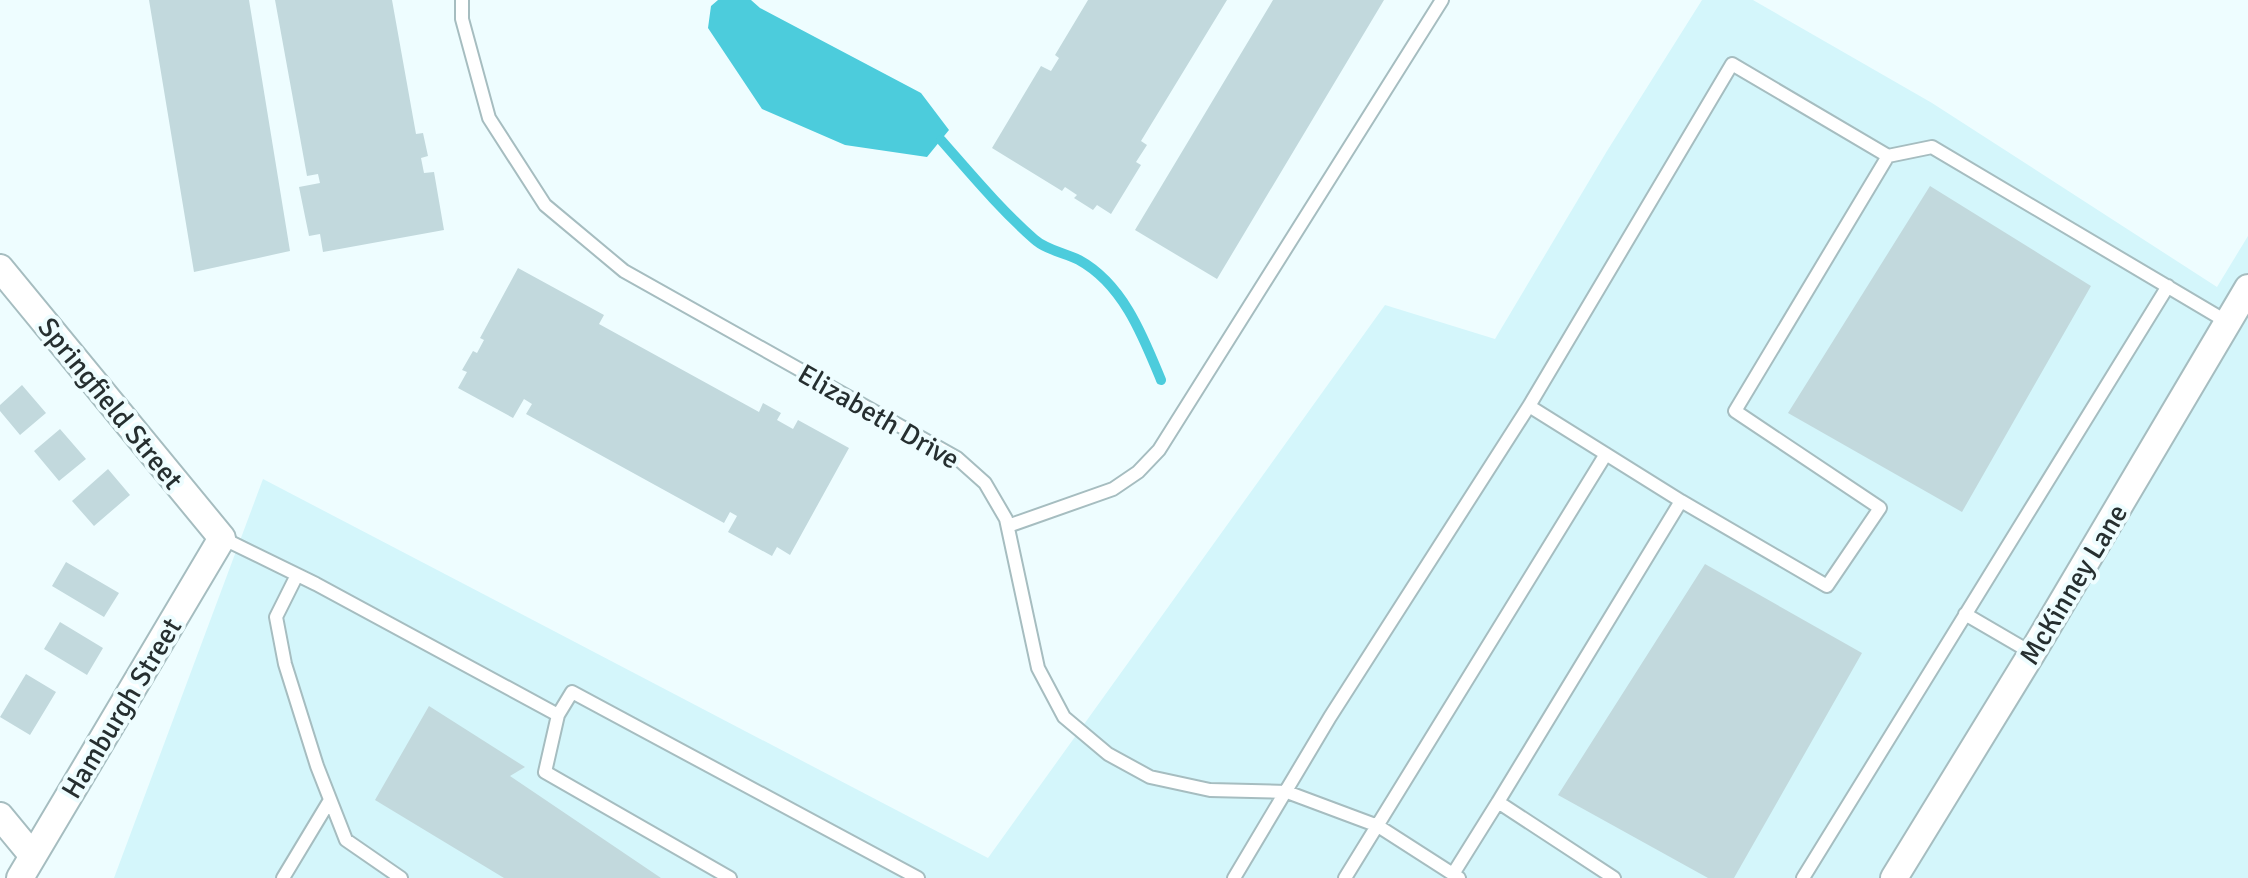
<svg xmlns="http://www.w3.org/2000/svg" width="2248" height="878" font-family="Signika,sans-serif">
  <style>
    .built { fill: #d4f6fb }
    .water { fill: #4cccdc }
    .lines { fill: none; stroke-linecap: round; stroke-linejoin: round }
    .stream { stroke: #4cccdc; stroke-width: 10 }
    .building { fill: #c2d9dd }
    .service-casing { stroke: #a6bdc0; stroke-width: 16 }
    .minor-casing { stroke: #a6bdc0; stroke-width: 30 }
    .service { stroke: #fff; stroke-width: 12 }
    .minor { stroke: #fff; stroke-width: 26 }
    .labels { text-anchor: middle; stroke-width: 8; stroke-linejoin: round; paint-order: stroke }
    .street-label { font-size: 28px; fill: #262f30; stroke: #eefdff }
  </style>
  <rect width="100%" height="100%" fill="#eefdff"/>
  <path class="built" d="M1702,0H1753L1932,103L2217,287L2248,236V878H114L263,479L988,858L1385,305L1495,339L1607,151Z"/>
  <path class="water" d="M718,0H751L760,8L921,93L949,130L927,157L845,145L762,109L708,28L711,6Z"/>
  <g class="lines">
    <path class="stream" d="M941,140C971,174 1000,209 1034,239C1046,250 1065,253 1079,260C1123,284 1143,336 1161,380"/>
  </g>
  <path class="building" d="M149,0H249L290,251L194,272Z
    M275,0H392L416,134L423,133L428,156L421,158L424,173L434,172L444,230L323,252L320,234L309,236L299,187L320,183L318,174L307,176Z
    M1088,0H1227L1141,141L1147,145L1136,162L1141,165L1111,214L1097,205L1093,210L1074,198L1077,195L1065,187L1062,191L992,148L1041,66L1051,71L1059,58L1055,55Z
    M1273,0H1384L1217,279L1135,230Z
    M1930,186L2091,286L1962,512L1788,413Z
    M518,268L604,315L599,324L759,412L763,403L781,413L777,420L793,429L798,420L849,448L790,555L777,547L772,556L728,532L737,516L730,512L724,523L526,414L532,404L524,399L513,418L458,388L467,372L462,370L473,351L477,353L484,340L480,338Z
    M22,385L46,413L20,435L0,411V405Z
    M60,429L86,459L59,481L34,451Z
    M108,469L130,495L94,526L72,501Z
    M66,562L119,593L104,617L52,586Z
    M1705,564L1862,653L1734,878H1708L1558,795Z
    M60,622L103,648L87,675L44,649Z
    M26,674L56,692L30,735L0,717Z
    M429,706L525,767L510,776L661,878H504L375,800Z"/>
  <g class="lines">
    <defs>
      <path id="service" d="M462,0V19L489,118L545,205L624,271L957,458L985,483L1006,519L1038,668L1064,717L1108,754L1150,777L1210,790L1287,792L1378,826L1459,878
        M1681,501L1827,586L1880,508L1735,411L1888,156
        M1008,526L1113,489L1138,472L1159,450L1442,0
        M222,538L316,584L558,715L572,692L918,878
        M297,575L276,617L285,664L317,766L346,840L401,878
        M1965,614L2032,653
        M558,715L545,772L730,878
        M1498,802L1681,501L1529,406
        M1453,874L1498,802L1614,878
        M283,878L330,800
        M1234,878L1330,717L1529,406L1732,64L1888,156L1932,147L2229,323
        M1345,878L1606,454
        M1803,878L2168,286"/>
      <path id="minor" d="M0,268L222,538L20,878
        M0,816L33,856
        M1894,878L2032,653L2248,288"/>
    </defs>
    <use href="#service" class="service-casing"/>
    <use href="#minor" class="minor-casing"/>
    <use href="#service" class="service"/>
    <use href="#minor" class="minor"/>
  </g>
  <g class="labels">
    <g class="street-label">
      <text transform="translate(111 403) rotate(51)" y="10">Springfield Street</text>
      <text transform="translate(879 416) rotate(30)" y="10">Elizabeth Drive</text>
      <text transform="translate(2073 584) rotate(-59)" y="10">McKinney Lane</text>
      <text transform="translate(121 708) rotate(-59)" y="10">Hamburgh Street</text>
    </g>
  </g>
</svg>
